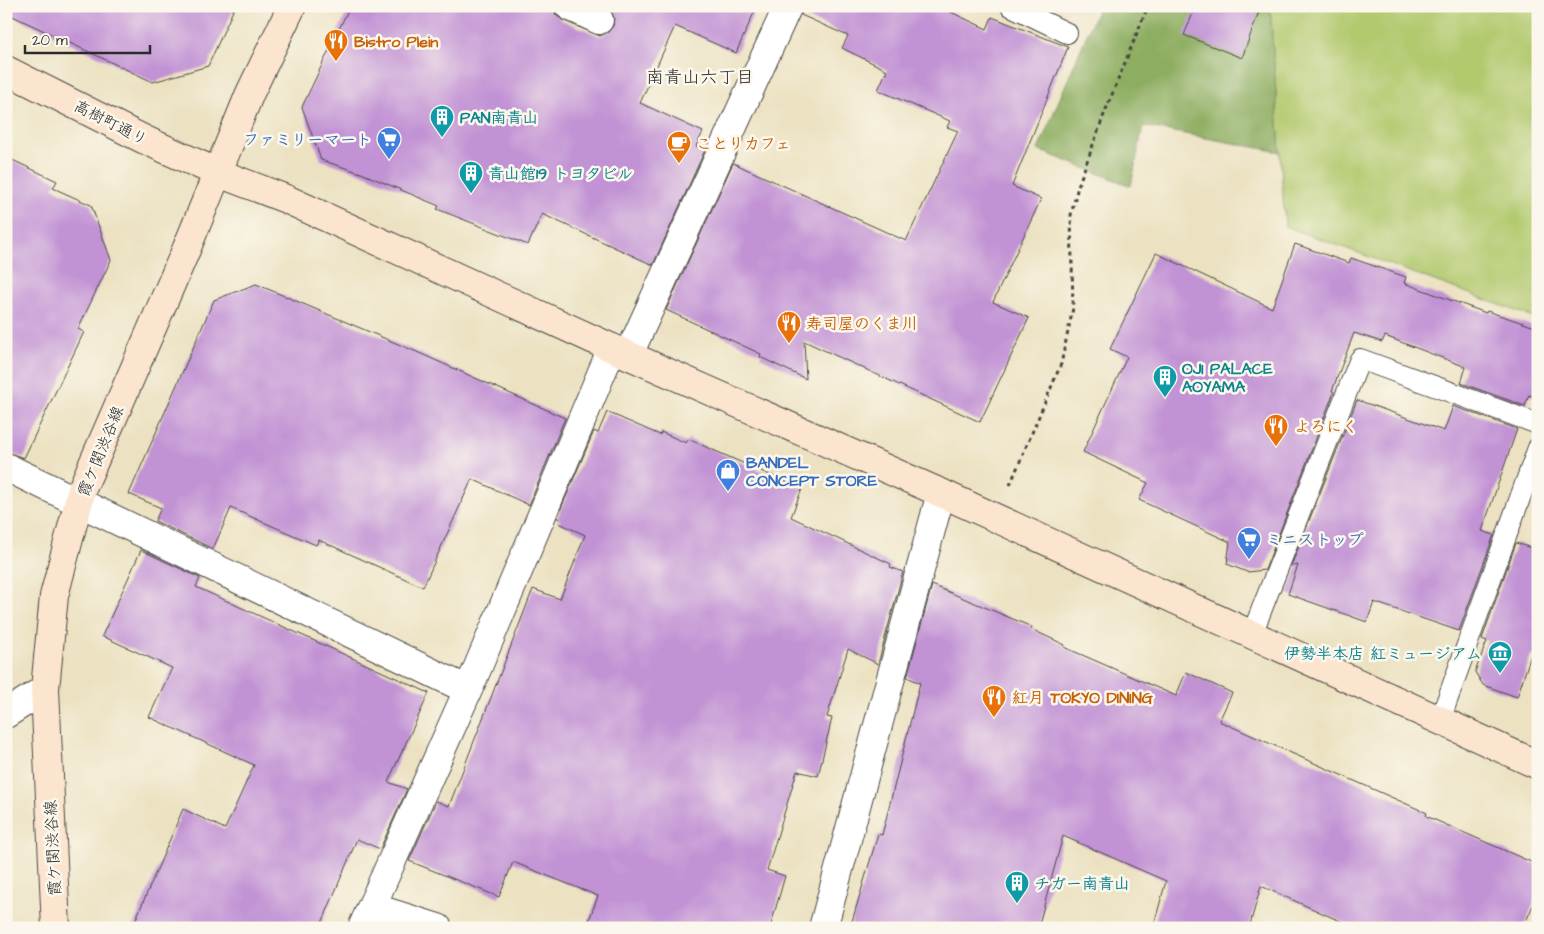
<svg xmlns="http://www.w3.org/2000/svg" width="1544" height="934" font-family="'Architects Daughter','Klee One',sans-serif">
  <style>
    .green { fill: #b2c96e; stroke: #6e7a4c }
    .forest { fill: #8dad61; stroke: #5c6c46 }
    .building { fill: #c192d4 }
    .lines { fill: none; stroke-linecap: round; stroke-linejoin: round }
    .lane-casing { stroke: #484642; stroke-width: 22 }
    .street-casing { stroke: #484642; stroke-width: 30 }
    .secondary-casing { stroke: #484642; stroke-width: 30 }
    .path { stroke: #484642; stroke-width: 3; stroke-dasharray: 4 4; stroke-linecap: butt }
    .lane { stroke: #fff; stroke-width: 20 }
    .street { stroke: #fff; stroke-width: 28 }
    .secondary { stroke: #fce5cf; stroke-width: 28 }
    .labels { text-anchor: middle; stroke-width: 5; stroke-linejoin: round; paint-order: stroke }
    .food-label { font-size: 16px; font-weight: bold; fill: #c56008; stroke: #fbf7ec; text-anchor: start }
    .culture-label { font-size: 16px; font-weight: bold; fill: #0d838f; stroke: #fbf7ec; text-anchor: start }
    .street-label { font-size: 16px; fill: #2b2b2b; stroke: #fbf7ec }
    .shop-label { font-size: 16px; font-weight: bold; fill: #366cbe; stroke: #fbf7ec; text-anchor: start }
    .neighbourhood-label { font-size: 18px; fill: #2b2b2b; stroke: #fbf7ec }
  </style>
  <rect width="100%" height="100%" fill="#fbf7ec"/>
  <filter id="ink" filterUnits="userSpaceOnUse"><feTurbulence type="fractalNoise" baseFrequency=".02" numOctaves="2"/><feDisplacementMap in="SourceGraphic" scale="10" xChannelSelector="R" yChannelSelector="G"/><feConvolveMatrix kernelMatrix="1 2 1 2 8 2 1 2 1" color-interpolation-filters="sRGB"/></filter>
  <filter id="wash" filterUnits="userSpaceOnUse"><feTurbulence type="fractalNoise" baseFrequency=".0096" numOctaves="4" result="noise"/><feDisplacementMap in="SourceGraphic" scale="20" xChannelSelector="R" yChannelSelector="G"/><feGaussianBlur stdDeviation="1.12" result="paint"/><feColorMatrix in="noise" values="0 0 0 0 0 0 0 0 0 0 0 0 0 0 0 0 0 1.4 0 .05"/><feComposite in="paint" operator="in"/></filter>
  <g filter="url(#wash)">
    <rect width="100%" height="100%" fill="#ece2c2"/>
    <path class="green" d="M1270,6H1538V319L1285,226Z"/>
    <path class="forest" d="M1099,6H1270L1280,152L1143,126L1131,186L1038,150Z"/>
    <g id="blocks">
      <path class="building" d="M6,6H235L208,66L153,82L6,13Z
        M350,6H554L556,15L562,20L600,36L608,32L613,26L614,18L611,11L606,6H757L736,53L675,26L640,103L703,132L696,146L705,150L653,265L542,214L528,245L437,209L439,206L361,173L321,160L302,107Z
        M803,6H938L987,29L992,17L1068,47L1012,186L1041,199L993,302L1029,318L980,422L804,341L806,379L760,357L761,354L666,310L733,163L906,241L958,131L947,127L950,121L878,90L887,70L842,48L848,36L801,15Z
        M1196,6H1261L1242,58L1184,35Z
        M6,157L57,181L53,188L91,205L111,260L78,329L84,332L24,458L6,452Z
        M1295,244L1349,263L1351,258L1406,277L1404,283L1486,313L1487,311L1538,328V398L1529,395L1525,406L1461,383L1466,367L1385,336L1382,342L1354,333L1332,391L1334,392L1265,570L1247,572L1227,564L1230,542L1139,500L1148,483L1083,452L1127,357L1110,349L1156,253L1272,308Z
        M256,284L417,352L565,418L529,505L472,479L423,587L319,540L316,545L231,508L213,549L155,521L161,508L129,494L214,300Z
        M1357,400L1444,431L1453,406L1517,429L1482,531L1494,535L1459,631L1374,602L1367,622L1288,594L1298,565L1291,566Z
        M607,412L660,435L661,432L686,443L688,439L802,489L791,517L891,564L890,567L903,572L878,664L848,649L827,717L832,718L818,776L797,771L767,870L785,876L770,928H586L598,896L513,862L499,897L409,861L436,801L449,806L533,589L560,599L585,535L559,523L560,519L557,518L594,431L598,433Z
        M1516,543L1538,550V657L1531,655L1517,697L1483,685L1475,672L1487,641L1482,639Z
        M141,550L200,578L196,587L429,693L388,782L407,789L380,849L357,839L320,928H132L183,809L225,829L254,765L149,717L172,668L102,636Z
        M932,585L1032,627L1031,629L1065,645L1064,647L1176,696L1186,672L1232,693L1219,721L1427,813L1426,816L1538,865V894L1523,928H1356L1261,886L1249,928H1153L1166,881L1063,836L1038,928H850L878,834L882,835L920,683L907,677Z"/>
    </g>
  </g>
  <g filter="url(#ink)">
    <use href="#blocks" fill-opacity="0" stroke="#484642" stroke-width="1"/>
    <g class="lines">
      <defs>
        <path id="lane" d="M1011,6L1067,33
          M1252,634L1360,359L1538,424
          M1440,720L1538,448"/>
        <path id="street" d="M569,6L599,20
          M629,354L788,6
          M6,467L468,690
          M6,714L45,689
          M372,907L438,928
          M362,928L472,681L612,348
          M823,928L941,493"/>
        <path id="secondary" d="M6,70L143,139L216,172L286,199L612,348L941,493L1538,765
          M56,928L45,689L54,596L82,489L186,250L250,93L292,6"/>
      </defs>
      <use href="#lane" class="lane-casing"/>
      <use href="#street" class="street-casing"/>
      <use href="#secondary" class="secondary-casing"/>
      <path class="path" d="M1010,485L1061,364L1073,308L1071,215L1078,186L1105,112L1148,6"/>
      <use href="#lane" class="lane"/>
      <use href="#street" class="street"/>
      <use href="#secondary" class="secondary"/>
    </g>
  </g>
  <defs>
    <symbol id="restaurant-pin" viewBox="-11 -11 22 30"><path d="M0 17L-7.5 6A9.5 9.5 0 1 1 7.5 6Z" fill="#e8710a" stroke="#fbf7ec"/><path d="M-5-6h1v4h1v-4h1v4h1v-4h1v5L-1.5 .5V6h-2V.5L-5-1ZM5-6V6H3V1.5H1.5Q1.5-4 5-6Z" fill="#fff"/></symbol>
    <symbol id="building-pin" viewBox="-11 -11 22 30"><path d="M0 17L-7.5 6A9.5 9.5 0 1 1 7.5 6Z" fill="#0f9aa8" stroke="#fbf7ec"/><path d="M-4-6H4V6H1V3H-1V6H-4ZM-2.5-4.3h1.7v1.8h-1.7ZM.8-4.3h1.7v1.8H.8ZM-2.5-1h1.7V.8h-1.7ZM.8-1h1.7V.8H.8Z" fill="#fff"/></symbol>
    <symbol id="supermarket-pin" viewBox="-11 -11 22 30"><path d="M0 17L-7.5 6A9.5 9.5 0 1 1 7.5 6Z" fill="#3f7fe0" stroke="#fbf7ec"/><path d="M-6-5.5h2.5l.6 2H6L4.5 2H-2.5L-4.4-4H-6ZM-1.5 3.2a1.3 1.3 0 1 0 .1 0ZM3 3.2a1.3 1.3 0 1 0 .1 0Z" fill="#fff"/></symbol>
    <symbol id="cafe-pin" viewBox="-11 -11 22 30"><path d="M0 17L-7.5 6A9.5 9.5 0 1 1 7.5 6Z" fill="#e8710a" stroke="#fbf7ec"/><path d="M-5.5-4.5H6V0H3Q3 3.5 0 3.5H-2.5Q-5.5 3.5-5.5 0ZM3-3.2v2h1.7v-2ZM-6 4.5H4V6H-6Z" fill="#fff"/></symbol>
    <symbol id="shop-pin" viewBox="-11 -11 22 30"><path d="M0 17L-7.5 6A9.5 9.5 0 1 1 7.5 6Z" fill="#3f7fe0" stroke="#fbf7ec"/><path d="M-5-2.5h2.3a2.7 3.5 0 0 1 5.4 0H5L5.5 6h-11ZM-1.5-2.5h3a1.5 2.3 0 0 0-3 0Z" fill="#fff"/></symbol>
    <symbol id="museum-pin" viewBox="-11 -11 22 30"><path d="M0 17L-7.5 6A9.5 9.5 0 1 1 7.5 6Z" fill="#0f9aa8" stroke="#fbf7ec"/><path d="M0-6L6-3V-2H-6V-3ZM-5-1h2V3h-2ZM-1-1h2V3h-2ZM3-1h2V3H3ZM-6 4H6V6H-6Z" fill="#fff"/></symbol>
  </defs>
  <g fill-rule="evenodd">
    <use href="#restaurant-pin" x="322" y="27" width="28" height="38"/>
    <use href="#building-pin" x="428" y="103" width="28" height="38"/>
    <use href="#supermarket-pin" x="375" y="125" width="28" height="38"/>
    <use href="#cafe-pin" x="665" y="129" width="28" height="38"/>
    <use href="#building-pin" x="457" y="159" width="28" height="38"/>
    <use href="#restaurant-pin" x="775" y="309" width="28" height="38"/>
    <use href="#building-pin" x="1151" y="363" width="28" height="38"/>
    <use href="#restaurant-pin" x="1262" y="412" width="28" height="38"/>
    <use href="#shop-pin" x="714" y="457" width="28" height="38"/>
    <use href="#supermarket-pin" x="1235" y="525" width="28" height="38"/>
    <use href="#museum-pin" x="1486" y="639" width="28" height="38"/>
    <use href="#restaurant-pin" x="980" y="683" width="28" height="38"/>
    <use href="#building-pin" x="1003" y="869" width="28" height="38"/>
  </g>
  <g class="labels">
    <g class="food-label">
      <text x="354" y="47">Bistro Plein</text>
      <text x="696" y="149">ことりカフェ</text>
      <text x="806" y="329">寿司屋のくま川</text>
      <text x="1294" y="432">よろにく</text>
      <text x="1012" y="703">紅月 TOKYO DINING</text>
    </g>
    <g class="culture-label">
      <text x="460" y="123">PAN南青山</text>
      <text x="488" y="179">青山館19 トヨタビル</text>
      <text x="1182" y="374">OJI PALACE<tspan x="1182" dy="18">AOYAMA</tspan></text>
      <text x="1482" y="659" text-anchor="end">伊勢半本店 紅ミュージアム</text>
      <text x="1034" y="889">チガー南青山</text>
    </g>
    <g class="street-label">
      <text transform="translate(111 122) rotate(27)" y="6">高樹町通り</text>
      <text transform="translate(100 451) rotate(-68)" y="6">霞ケ関渋谷線</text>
      <text transform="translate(52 848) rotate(-93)" y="6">霞ケ関渋谷線</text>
    </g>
    <g class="shop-label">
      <text x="372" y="145" text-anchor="end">ファミリーマート</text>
      <text x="746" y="468">BANDEL<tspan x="746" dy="18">CONCEPT STORE</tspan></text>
      <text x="1266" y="545">ミニストップ</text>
    </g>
    <g class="neighbourhood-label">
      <text x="700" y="83">南青山六丁目</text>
    </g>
  </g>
  <rect width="1544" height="934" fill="none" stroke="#fbf7ec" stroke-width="25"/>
  <path d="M25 45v8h125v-8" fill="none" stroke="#2b2b2b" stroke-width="2.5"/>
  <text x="32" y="45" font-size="15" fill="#2b2b2b" stroke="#fbf7ec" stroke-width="4" paint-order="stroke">20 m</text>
</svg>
